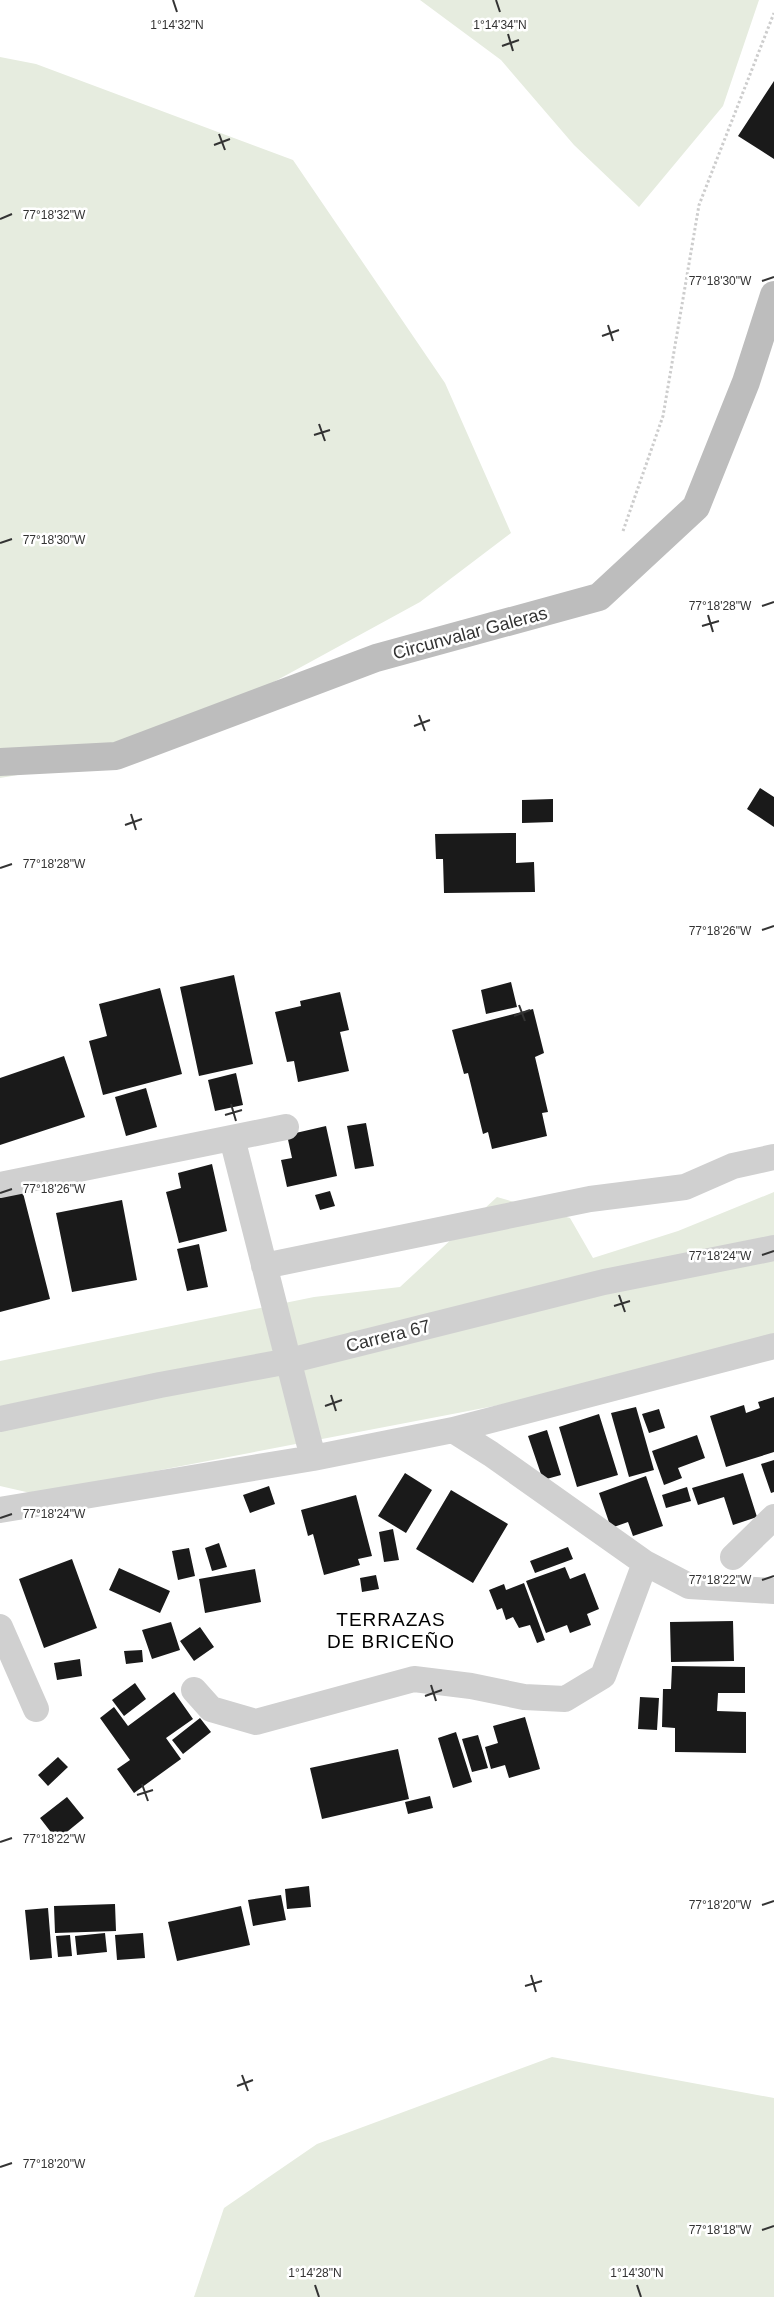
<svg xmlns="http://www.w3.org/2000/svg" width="774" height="2297" font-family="Helvetica,sans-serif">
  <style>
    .green { fill: #e6ecdf }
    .building { fill: #1a1a1a }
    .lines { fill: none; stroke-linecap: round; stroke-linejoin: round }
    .path { stroke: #cdcdcd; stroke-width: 3; stroke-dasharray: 2.5 2.5; stroke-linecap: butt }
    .street { stroke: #d0d0d0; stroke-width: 26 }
    .secondary { stroke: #bdbdbd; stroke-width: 28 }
    .ticks { fill: none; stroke: #333; stroke-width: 2 }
    .labels { text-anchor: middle; stroke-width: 5; stroke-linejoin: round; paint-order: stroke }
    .street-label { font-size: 18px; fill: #333; stroke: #fff }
    .neighbourhood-label { font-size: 19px; letter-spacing: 1px; fill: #000; stroke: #fff }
    .ticks-label { font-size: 12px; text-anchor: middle; fill: #333; stroke: #fff; stroke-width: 5; stroke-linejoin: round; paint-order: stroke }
  </style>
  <rect width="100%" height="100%" fill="#fff"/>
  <path class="green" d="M420,0H759L723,106L639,207L574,145L501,60Z
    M0,57L36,64L293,160L445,383L511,533L420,602L142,754L0,778Z
    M774,1192V1340L708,1365L35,1494L0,1486V1361L314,1297L400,1287L497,1197L570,1218L593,1258L678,1231Z
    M552,2057L774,2098V2297H194L224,2208L317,2144Z"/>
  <path class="building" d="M774,81V159L738,136Z
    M760,788L774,797V827L747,809Z
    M553,799V822L522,823V800Z
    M516,833V863L534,862L535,892L444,893L443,859H436L435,834Z
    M234,975L253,1064L199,1076L180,987Z
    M511,982L517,1007L486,1014L481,990Z
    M160,988L182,1074L103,1095L89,1041L107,1036L99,1004Z
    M340,992L349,1030L340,1032L349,1071L298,1082L294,1061L287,1062L275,1012L301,1006L300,1001Z
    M533,1009L544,1053L535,1057L548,1112L542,1113L547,1136L492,1149L488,1132L483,1134L468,1073L464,1074L452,1030Z
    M64,1056L85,1117L0,1145V1078Z
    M236,1073L243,1105L215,1111L208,1080Z
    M146,1088L157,1127L126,1136L115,1097Z
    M366,1123L374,1166L355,1169L347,1126Z
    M326,1126L337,1176L287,1187L281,1160L292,1158L287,1135Z
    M212,1164L227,1231L179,1243L166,1192L181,1188L178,1173Z
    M22,1189L50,1299L0,1312V1194Z
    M330,1191L335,1206L320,1210L315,1195Z
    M122,1200L137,1280L72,1292L56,1213Z
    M199,1244L208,1287L187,1291L177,1249Z
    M774,1397V1452L726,1467L710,1416L744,1405L746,1413L760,1408L758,1402Z
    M636,1407L654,1470L629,1477L611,1413Z
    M659,1409L665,1428L649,1433L642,1414Z
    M599,1414L618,1475L577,1487L559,1427Z
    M547,1430L561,1475L543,1480L528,1436Z
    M697,1435L705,1458L678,1468L682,1478L664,1485L652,1451Z
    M774,1460V1492L771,1493L761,1464Z
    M405,1473L432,1490L406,1533L378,1516Z
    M743,1473L757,1517L733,1525L724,1497L698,1505L692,1488Z
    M646,1476L663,1526L633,1536L628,1522L611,1528L599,1493Z
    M269,1486L275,1504L250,1513L243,1495Z
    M687,1487L691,1501L666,1508L662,1495Z
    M451,1490L508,1524L473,1583L416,1549Z
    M356,1495L372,1556L358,1559L360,1565L324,1575L313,1534L308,1536L301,1510Z
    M393,1529L399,1560L384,1562L379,1532Z
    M219,1543L227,1567L212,1571L205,1548Z
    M568,1547L573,1559L535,1573L530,1561Z
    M189,1548L195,1576L178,1580L172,1551Z
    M72,1559L97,1628L44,1648L19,1579Z
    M565,1567L570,1579L585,1573L599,1609L587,1614L591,1625L570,1633L567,1625L546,1633L526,1581Z
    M119,1568L170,1591L160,1613L109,1590Z
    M255,1569L261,1602L205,1613L199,1579Z
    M376,1575L379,1589L362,1592L360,1578Z
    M524,1583L545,1640L537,1643L530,1625L519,1628L513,1617L506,1620L502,1608L497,1610L489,1590L504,1584L506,1590Z
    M733,1621L734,1661L671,1662L670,1622Z
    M171,1622L180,1650L152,1659L142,1630Z
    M200,1627L214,1647L194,1661L180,1641Z
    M142,1650L143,1662L126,1664L124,1651Z
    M80,1659L82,1676L57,1680L54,1663Z
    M672,1666L745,1667V1693H718L717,1711L746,1712V1753L675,1752V1728L662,1727L663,1689H671Z
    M135,1683L146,1699L124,1716L112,1700Z
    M174,1692L193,1719L166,1738L181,1759L134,1793L117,1769L130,1760L100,1718L114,1707L128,1726Z
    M640,1697L659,1698L657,1730L638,1729Z
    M525,1717L540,1769L509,1778L505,1765L491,1769L485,1747L498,1743L493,1726Z
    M200,1718L211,1732L183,1754L172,1740Z
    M456,1732L472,1782L453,1788L438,1738Z
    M478,1735L488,1768L472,1772L462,1739Z
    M398,1749L409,1799L322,1819L310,1768Z
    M58,1757L68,1767L48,1786L38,1775Z
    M430,1796L433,1808L408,1814L405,1802Z
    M67,1797L84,1818L57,1840L40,1818Z
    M309,1886L311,1907L287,1909L285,1889Z
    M281,1895L286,1920L253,1926L248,1900Z
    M115,1904L116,1931L55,1933L54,1906Z
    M241,1906L250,1945L177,1961L168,1922Z
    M48,1908L52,1958L30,1960L25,1910Z
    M105,1933L107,1952L77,1955L75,1936Z
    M143,1933L145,1958L117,1960L115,1935Z
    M70,1935L72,1956L58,1957L56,1936Z"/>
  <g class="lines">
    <path class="path" d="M623,531L663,416L699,205L774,13"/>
    <path class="street" d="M232,1138L313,1458
      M0,1185L286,1127
      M264,1266L590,1199L685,1187L733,1166L774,1157
      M0,1419L160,1385L289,1361L604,1282L774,1248
      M453,1430L491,1454L645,1563L689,1586L774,1591
      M0,1510L313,1458L453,1430L774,1346
      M733,1557L774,1517
      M0,1627L36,1709
      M194,1690L211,1709L256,1722L414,1679L471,1686L524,1697L565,1699L603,1676L645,1563"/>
    <path class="secondary" d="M0,762L116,756L376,658L599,597L696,507L746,382L774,295"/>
  </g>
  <path class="ticks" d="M173,0L177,12M496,0L500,12M508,34L513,51M502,46L519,40M219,134L225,150M214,145L230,139M0,219L12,214M762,281L774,277M608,325L613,341M602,336L619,330M319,424L325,441M314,435L330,430M0,543L12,539M762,606L774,602M708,615L713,632M702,626L719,621M419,715L425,731M414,726L430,720M131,814L136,830M125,825L142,819M0,868L12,864M762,930L774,926M519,1005L525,1021M514,1016L530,1010M231,1104L236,1121M225,1115L242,1110M0,1193L12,1189M762,1255L774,1251M619,1295L625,1312M614,1306L630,1301M331,1395L336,1411M325,1406L342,1400M0,1518L12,1514M762,1580L774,1576M431,1685L436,1701M425,1696L442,1690M142,1784L148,1801M137,1795L153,1790M0,1842L12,1838M762,1905L774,1901M531,1975L536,1992M525,1986L542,1981M242,2075L248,2091M237,2086L253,2080M0,2167L12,2163M762,2230L774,2226M315,2285L319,2297M637,2285L641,2297"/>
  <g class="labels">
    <g class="street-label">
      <text transform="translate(470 633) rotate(-15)" y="6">Circunvalar Galeras</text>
      <text transform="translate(388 1336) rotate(-14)" y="6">Carrera 67</text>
    </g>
    <g class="neighbourhood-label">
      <text x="391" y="1626">TERRAZAS<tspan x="391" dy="22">DE BRICEÑO</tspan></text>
    </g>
  </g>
  <g class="ticks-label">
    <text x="177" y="29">1°14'32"N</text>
    <text x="500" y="29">1°14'34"N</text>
    <text x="54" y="219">77°18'32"W</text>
    <text x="720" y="285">77°18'30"W</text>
    <text x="54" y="544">77°18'30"W</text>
    <text x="720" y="610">77°18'28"W</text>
    <text x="54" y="868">77°18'28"W</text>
    <text x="720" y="935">77°18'26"W</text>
    <text x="54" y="1193">77°18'26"W</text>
    <text x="720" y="1260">77°18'24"W</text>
    <text x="54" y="1518">77°18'24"W</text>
    <text x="720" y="1584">77°18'22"W</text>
    <text x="54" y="1843">77°18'22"W</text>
    <text x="720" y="1909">77°18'20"W</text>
    <text x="54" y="2168">77°18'20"W</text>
    <text x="720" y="2234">77°18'18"W</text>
    <text x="315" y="2277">1°14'28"N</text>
    <text x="637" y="2277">1°14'30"N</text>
  </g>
</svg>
